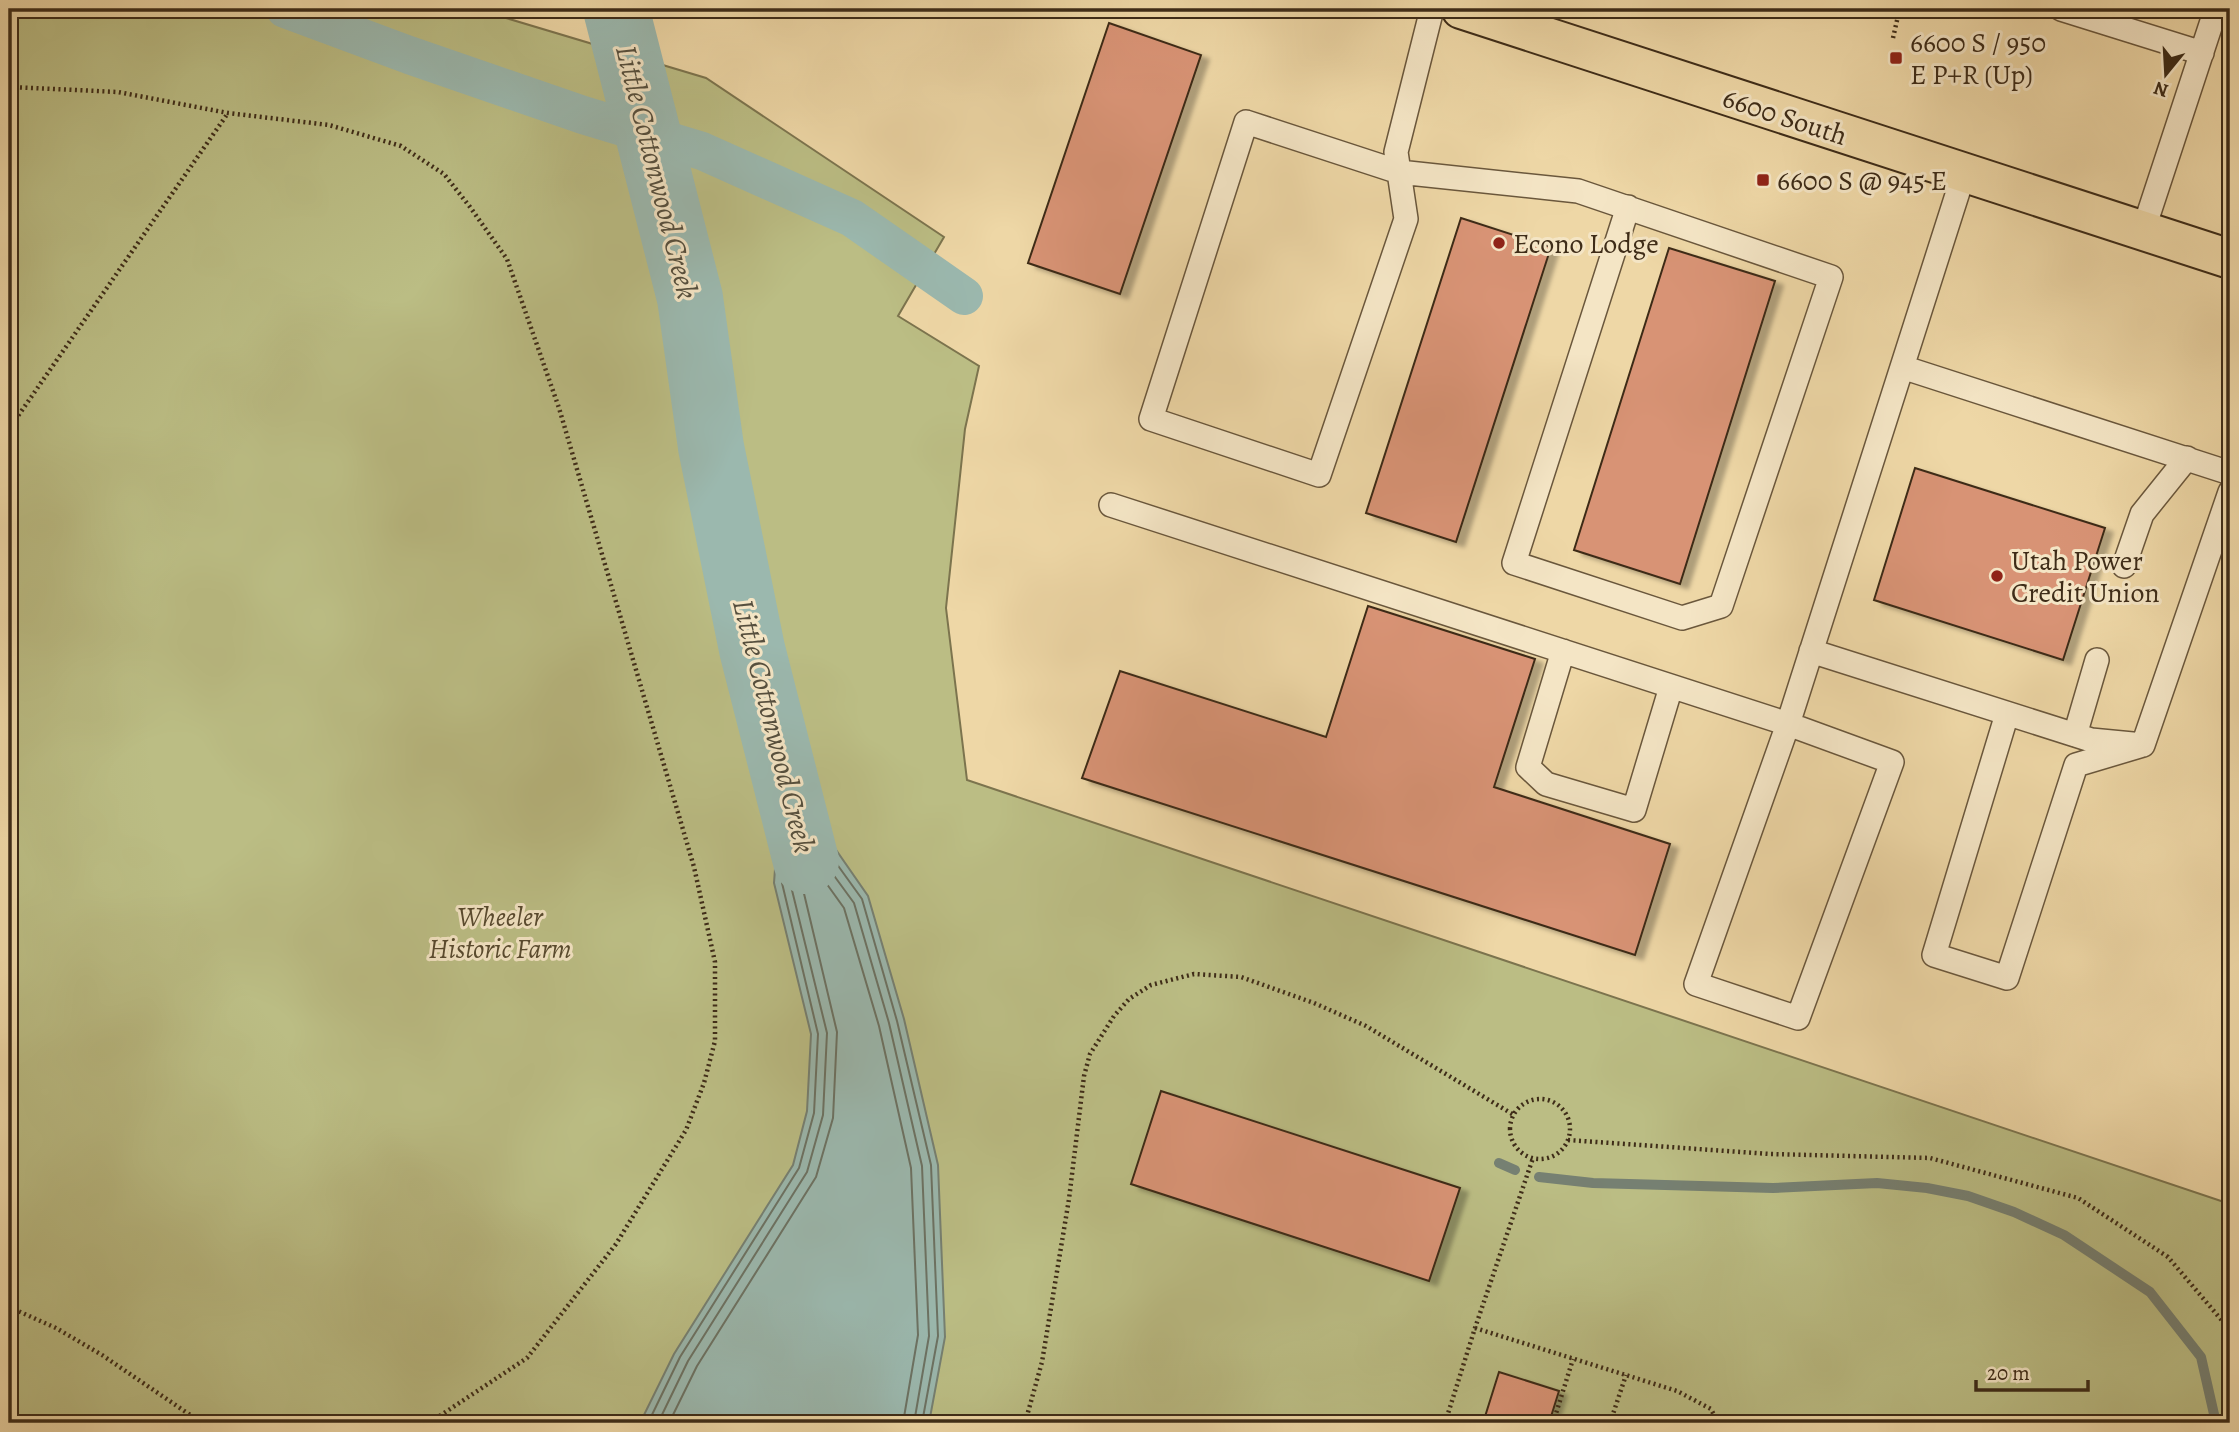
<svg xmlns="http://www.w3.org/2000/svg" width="2239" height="1432" font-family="Alegreya,serif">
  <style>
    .green { fill: #bbbd84; stroke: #7c744e; stroke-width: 2 }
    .water { fill: #9bb8ae; stroke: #768072; stroke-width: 2 }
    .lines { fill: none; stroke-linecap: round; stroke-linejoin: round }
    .shore { stroke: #6c7263; stroke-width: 2 }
    .stream { stroke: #768072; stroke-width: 10 }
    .canal { stroke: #9bb8ae; stroke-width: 38 }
    .river { stroke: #9bb8ae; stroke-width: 66 }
    .building { fill: #d89375; stroke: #3e2c18; stroke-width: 2; filter: url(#shadow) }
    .service-casing { stroke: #6a573c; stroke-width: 26 }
    .primary-casing { stroke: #3e2c18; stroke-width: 42 }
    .path { stroke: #3e2c18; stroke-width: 4.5; stroke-dasharray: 2 3.5; stroke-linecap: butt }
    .service { stroke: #f4e5c5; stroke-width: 23 }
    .primary { stroke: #eed7a6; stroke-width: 38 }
    .poi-dot { fill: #8f2418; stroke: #f4e5c5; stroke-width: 2.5 }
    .labels { text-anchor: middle; stroke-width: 6; stroke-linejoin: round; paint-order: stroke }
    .poi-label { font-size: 28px; fill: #3e2c18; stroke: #f4e5c5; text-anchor: start }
    .street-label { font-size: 28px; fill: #3e2c18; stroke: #f4e5c5 }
    .park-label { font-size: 28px; font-style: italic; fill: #57492e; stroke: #f4e5c5 }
    .water-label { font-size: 30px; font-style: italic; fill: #554f3e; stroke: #f4e5c5 }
  </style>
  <defs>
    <filter id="shadow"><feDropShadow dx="8" dy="4.5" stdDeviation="2" flood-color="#0004"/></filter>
  </defs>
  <rect width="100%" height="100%" fill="#eed7a6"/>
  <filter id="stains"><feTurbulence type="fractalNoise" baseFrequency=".00286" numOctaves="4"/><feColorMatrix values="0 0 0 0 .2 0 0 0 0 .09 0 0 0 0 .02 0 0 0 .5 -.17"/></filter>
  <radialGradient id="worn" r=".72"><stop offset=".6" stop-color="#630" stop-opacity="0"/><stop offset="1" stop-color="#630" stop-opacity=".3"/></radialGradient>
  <path class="green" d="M9,9H476L706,78L944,237L898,316L979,366L965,429L946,608L967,780L2230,1204V1423H9Z"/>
  <path class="water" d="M782,772L868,896L904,1019L938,1165L945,1337L929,1423H640L674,1354L793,1165L807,1111L811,1034L774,883Z"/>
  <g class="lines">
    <path class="shore" d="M648,1423L680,1357L799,1168L814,1113L818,1034L782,883L787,802L790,799L862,899L897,1021L931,1165L938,1336L922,1423
      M658,1423L688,1361L807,1172L823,1115L827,1033L790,882L794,827L797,825L854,903L889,1023L922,1166L929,1336L914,1423
      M669,1423L697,1366L816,1177L833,1118L837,1032L801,881L802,858L806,855L844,908L879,1026L911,1168L918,1335L903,1423"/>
    <path class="stream" d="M1499,1163L1515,1170
      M1539,1177L1593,1183L1773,1188L1877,1183L1927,1188L1968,1196L2014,1212L2064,1235L2150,1292L2201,1357L2216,1423"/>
    <path class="canal" d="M285,9L409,55L583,115L702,151L852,218L964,296"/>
    <path class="river" d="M616,9L690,298L711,447L752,649L806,861"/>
  </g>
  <path class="building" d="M1109,23L1201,55L1120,294L1028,263Z
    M1461,218L1551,247L1456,542L1366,513Z
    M1669,248L1775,281L1680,584L1574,550Z
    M1915,468L2105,528L2063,660L1874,600Z
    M1368,606L1535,659L1494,787L1670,844L1635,955L1082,778L1120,671L1326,737Z
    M1161,1091L1460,1188L1429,1281L1131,1184Z
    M1499,1372L1559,1391L1549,1423H1483Z"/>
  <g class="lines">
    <defs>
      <path id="service" d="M1432,9L1396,152L1406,219L1319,475L1151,419L1246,122L1399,172L1578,191L1831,277L1721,606L1682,618L1514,563L1628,207
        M2061,9L2202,53
        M2143,231L2216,9
        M1902,367L2230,473
        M1111,505L1788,724L1964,173
        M2124,566L2142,514L2187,458
        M1563,651L1528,767L1546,784L1634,810L1671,687
        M1811,651L2091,740L2143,745L2230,492
        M2007,714L1934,955L2007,978L2076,765L2143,745
        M1788,724L1892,762L1798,1018L1696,984Z
        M2075,735L2097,660"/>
      <path id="primary" d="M1461,9L2230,259"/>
    </defs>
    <use href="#service" class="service-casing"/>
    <use href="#primary" class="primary-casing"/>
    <path class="path" d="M1893,38L1898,16
      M9,87L118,92L228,113L329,125L401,146L444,174L470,207L507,259L559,408L694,867L715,962V1041L704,1083L686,1130L616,1244L527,1358L429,1423
      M9,429L228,113
      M1510 1129a30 30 0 1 1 60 0a30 30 0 1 1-60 0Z
      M1568,1140L1770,1154L1930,1158L2078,1198L2168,1257L2230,1330
      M9,1307L56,1328L102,1355L202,1423
      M1475,1328L1677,1391L1711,1409L1718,1423
      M1554,1420L1565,1423
      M1025,1423L1042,1362L1069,1199L1084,1076L1090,1054L1114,1016L1129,999L1151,985L1194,974L1241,977L1314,1003L1366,1026L1514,1115
      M1445,1423L1475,1328L1533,1158
      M1553,1423L1573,1359
      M1610,1423L1626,1375"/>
    <use href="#service" class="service"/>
    <use href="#primary" class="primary"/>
  </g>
  <g class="poi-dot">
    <rect x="1889" y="51" width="14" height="14" rx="3.5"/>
    <rect x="1756" y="173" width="14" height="14" rx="3.5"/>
    <circle cx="1499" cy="243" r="7"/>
    <circle cx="1997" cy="576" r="7"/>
  </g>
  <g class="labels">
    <g class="poi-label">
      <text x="1910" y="52">6600 S / 950<tspan x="1910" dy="32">E P+R (Up)</tspan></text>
      <text x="1777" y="190">6600 S @ 945 E</text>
      <text x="1513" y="253">Econo Lodge</text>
      <text x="2011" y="570">Utah Power<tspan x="2011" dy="32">Credit Union</tspan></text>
    </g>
    <g class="street-label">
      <text transform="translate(1785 116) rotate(18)" y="10">6600 South</text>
    </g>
    <g class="park-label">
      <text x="500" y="926">Wheeler<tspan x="500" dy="32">Historic Farm</tspan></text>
    </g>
    <g class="water-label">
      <text transform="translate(657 172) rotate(76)" y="10">Little Cottonwood Creek</text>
      <text transform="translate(774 726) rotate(76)" y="10">Little Cottonwood Creek</text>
    </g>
  </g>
  <rect width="2239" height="1432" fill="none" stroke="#eed7a6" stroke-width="35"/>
  <rect x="10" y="10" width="2218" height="1411" fill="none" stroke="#3e2c18" stroke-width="3.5"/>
  <rect x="18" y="18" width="2204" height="1397" fill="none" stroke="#3e2c18" stroke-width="2"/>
  <g transform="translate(2166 74) rotate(198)" stroke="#f4e5c5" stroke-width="5" paint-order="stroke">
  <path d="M0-5L12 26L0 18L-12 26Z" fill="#3e2c18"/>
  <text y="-10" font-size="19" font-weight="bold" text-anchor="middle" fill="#3e2c18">N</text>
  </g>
  <path d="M1976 1380v10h112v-10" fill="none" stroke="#3e2c18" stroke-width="3.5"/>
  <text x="1987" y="1380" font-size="21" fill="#3e2c18" stroke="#f4e5c5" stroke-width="5" paint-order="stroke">20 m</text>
  <rect width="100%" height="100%" filter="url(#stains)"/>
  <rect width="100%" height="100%" fill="url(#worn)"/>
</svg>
